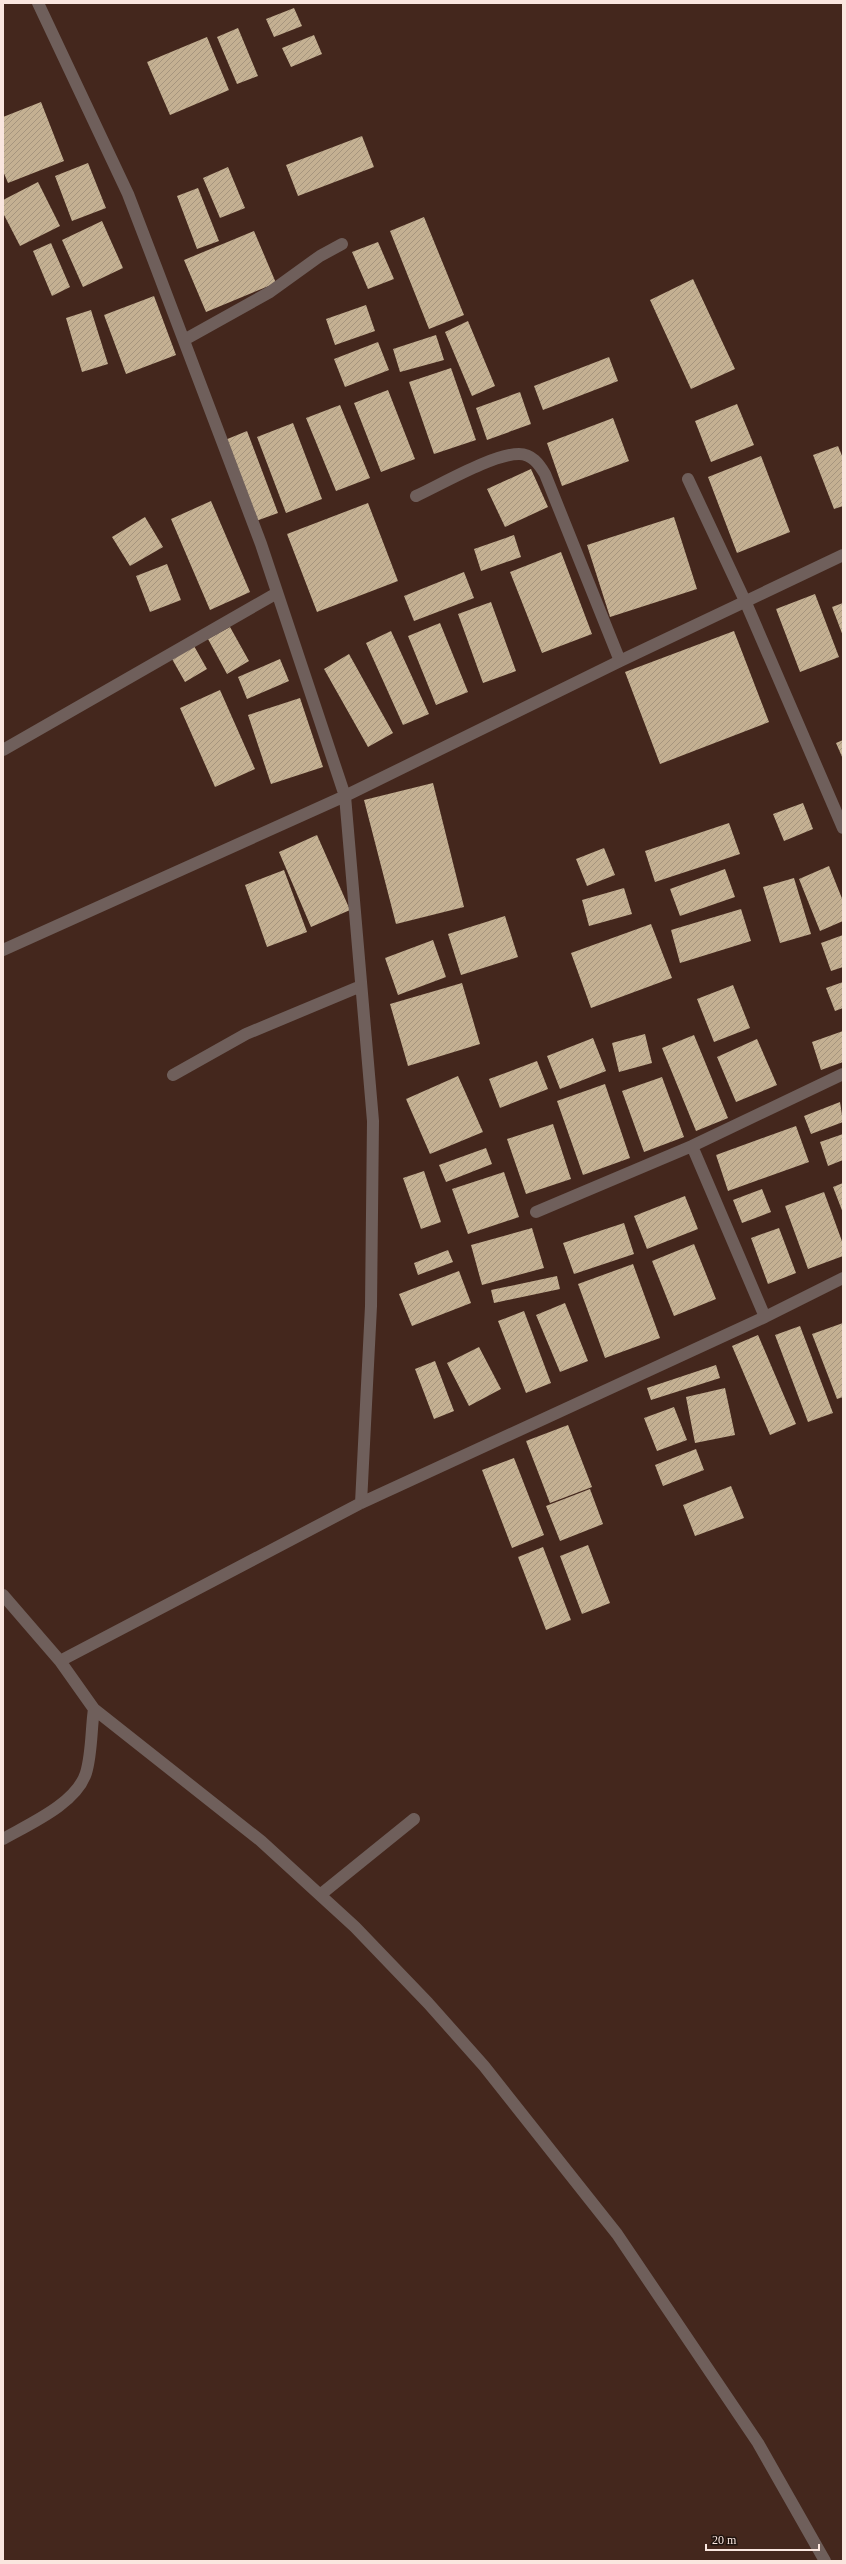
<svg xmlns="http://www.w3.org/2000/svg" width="846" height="2564" font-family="Georgia,serif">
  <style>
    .building { fill: url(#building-hatch) }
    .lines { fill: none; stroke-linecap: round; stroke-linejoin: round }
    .minor { stroke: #6f5f5b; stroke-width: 12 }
  </style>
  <defs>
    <pattern id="building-hatch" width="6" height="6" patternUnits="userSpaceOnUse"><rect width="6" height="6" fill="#c4b092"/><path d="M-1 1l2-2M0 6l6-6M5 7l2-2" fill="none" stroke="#a6957e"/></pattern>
  </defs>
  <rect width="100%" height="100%" fill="#44271d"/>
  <path class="building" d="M294,8L302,26L274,37L266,19Z
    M238,28L258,76L237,84L217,37Z
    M314,35L322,54L291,67L282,48Z
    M207,37L229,90L170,115L147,62Z
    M41,102L64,161L8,183L3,171V117Z
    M362,136L374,167L298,196L286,165Z
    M88,163L106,208L72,221L55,176Z
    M228,167L245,208L220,218L203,178Z
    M38,182L60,226L20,246L3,213V200Z
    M198,188L219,241L197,249L177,196Z
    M424,217L464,315L429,329L390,231Z
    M102,221L123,268L83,287L62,240Z
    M254,231L276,283L206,312L184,260Z
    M378,242L394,279L368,289L352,252Z
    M51,243L70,287L52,296L33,251Z
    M693,279L735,369L691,389L650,300Z
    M154,296L176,355L126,374L104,315Z
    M366,305L375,331L335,345L326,319Z
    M91,310L108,364L82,372L66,318Z
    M468,321L495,386L472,396L445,332Z
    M436,335L444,360L400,372L393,349Z
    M378,342L389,370L345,387L334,359Z
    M609,357L618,381L543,410L534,386Z
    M451,368L476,440L434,454L409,382Z
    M388,390L415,459L381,472L354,403Z
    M520,392L531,424L487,440L476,408Z
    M737,404L754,445L711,462L695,421Z
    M340,405L370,478L336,491L306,418Z
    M613,418L629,461L562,486L547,443Z
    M293,423L322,499L286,513L257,437Z
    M247,431L278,513L256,521L225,440Z
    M838,446L843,458V506L834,509L813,455Z
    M761,456L790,532L737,553L708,477Z
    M531,469L548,507L505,527L487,489Z
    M211,501L250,592L210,610L171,519Z
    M368,503L398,581L317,612L287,534Z
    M145,517L163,547L130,566L112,537Z
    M674,517L697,589L610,617L587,545Z
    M514,535L521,557L481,571L474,549Z
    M561,552L592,634L542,653L510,572Z
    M167,564L181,600L150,612L136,576Z
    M464,572L474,598L414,621L404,596Z
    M815,594L839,657L800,672L776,609Z
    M491,602L516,671L483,683L458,614Z
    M843,603V636L832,607Z
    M440,623L468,692L436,705L408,636Z
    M230,627L249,661L227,674L208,639Z
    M391,631L429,714L403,725L366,643Z
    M734,631L769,722L660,764L625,672Z
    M194,646L207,669L185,682L172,659Z
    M349,654L393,733L368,747L324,669Z
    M280,659L289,681L247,699L238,677Z
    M220,690L255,769L215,787L180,708Z
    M300,698L323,767L271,784L248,715Z
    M843,740V759L836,743Z
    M433,783L464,907L396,924L364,800Z
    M803,803L813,829L784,841L773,814Z
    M729,823L740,854L655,882L645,851Z
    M317,835L350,910L311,927L279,852Z
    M604,848L615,875L587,886L576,859Z
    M829,866L843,901V921L820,931L799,879Z
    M725,869L735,897L680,916L670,889Z
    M284,870L307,932L267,947L245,885Z
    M794,878L811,934L780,943L763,887Z
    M624,888L632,914L589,926L582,900Z
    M741,909L751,941L680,963L671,930Z
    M505,916L518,957L461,975L448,934Z
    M651,924L672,978L591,1008L571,953Z
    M843,935V967L831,971L821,943Z
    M433,940L446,977L398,995L385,958Z
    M843,982V1008L835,1011L826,988Z
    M462,983L480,1044L408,1066L390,1004Z
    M733,985L750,1028L714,1042L697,999Z
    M843,1031V1062L821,1070L812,1042Z
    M645,1034L652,1063L619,1072L612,1043Z
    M694,1035L728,1118L696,1131L662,1048Z
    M593,1038L606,1071L560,1089L547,1056Z
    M757,1039L777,1085L736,1102L717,1057Z
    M537,1061L548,1089L500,1108L489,1079Z
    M458,1076L483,1132L430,1154L406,1099Z
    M662,1077L684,1137L644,1152L622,1091Z
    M605,1084L630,1158L583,1175L557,1101Z
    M840,1102L843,1122L811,1134L804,1116Z
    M553,1124L571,1179L526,1194L507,1139Z
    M796,1126L809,1162L728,1191L716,1155Z
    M843,1134V1160L828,1166L820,1142Z
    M486,1148L492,1164L446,1182L439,1165Z
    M424,1171L441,1222L421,1229L403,1178Z
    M504,1172L519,1217L468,1234L452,1189Z
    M843,1183V1213L833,1187Z
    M762,1189L771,1212L742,1223L733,1200Z
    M824,1192L843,1244V1256L808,1269L785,1206Z
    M685,1196L698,1229L647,1249L634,1216Z
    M624,1223L634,1254L574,1274L563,1243Z
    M532,1228L544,1268L482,1285L471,1245Z
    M779,1228L796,1273L768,1284L751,1238Z
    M694,1244L716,1299L674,1316L652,1261Z
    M448,1250L453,1262L418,1275L414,1263Z
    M633,1264L660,1338L605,1358L578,1284Z
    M459,1271L471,1303L412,1326L399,1294Z
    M557,1276L560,1289L494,1303L491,1290Z
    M565,1303L588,1361L560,1372L536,1315Z
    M524,1311L551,1383L526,1393L498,1321Z
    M843,1323V1397L837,1399L812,1334Z
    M800,1326L833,1413L808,1422L775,1335Z
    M758,1335L796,1424L770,1435L732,1346Z
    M479,1347L501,1389L469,1406L447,1363Z
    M435,1361L454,1411L434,1419L415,1369Z
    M716,1365L720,1378L651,1400L647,1388Z
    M725,1388L735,1435L695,1443L686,1397Z
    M674,1407L687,1440L657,1451L644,1418Z
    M568,1425L592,1487L550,1503L526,1441Z
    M696,1449L704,1470L663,1486L655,1465Z
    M514,1458L544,1535L512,1548L482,1470Z
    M731,1486L744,1518L695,1536L683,1505Z
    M590,1489L603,1524L560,1541L546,1506Z
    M588,1545L610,1603L582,1614L560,1556Z
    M543,1547L571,1620L546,1630L518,1557Z"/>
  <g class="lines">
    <path class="minor" d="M38,3L128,194L156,267L261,544L345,796L373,1121L371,1306L361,1503
      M184,340L270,292L320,256L342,244
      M688,479L746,603L843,828
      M416,496C442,484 493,454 519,454C532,454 539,464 545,474L620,661
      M3,750L277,593
      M3,950L345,796L620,661L843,555
      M173,1075L246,1034L361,986
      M692,1146L765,1317
      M536,1212L692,1146L843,1074
      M3,1595L60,1661L94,1709C91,1729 92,1753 86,1773C76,1804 29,1824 3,1839
      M60,1661L361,1503L765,1317L843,1278
      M94,1709L261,1841L355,1927L428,2003L484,2066L617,2234L758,2443L825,2561
      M320,1895L414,1819"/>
  </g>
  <rect width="846" height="2564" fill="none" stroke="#fae6df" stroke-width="8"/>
  <path d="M706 2544v6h113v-6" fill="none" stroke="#fae6df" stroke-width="2"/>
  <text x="712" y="2544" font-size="12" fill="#fae6df" stroke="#21140f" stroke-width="3" paint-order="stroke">20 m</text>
</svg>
